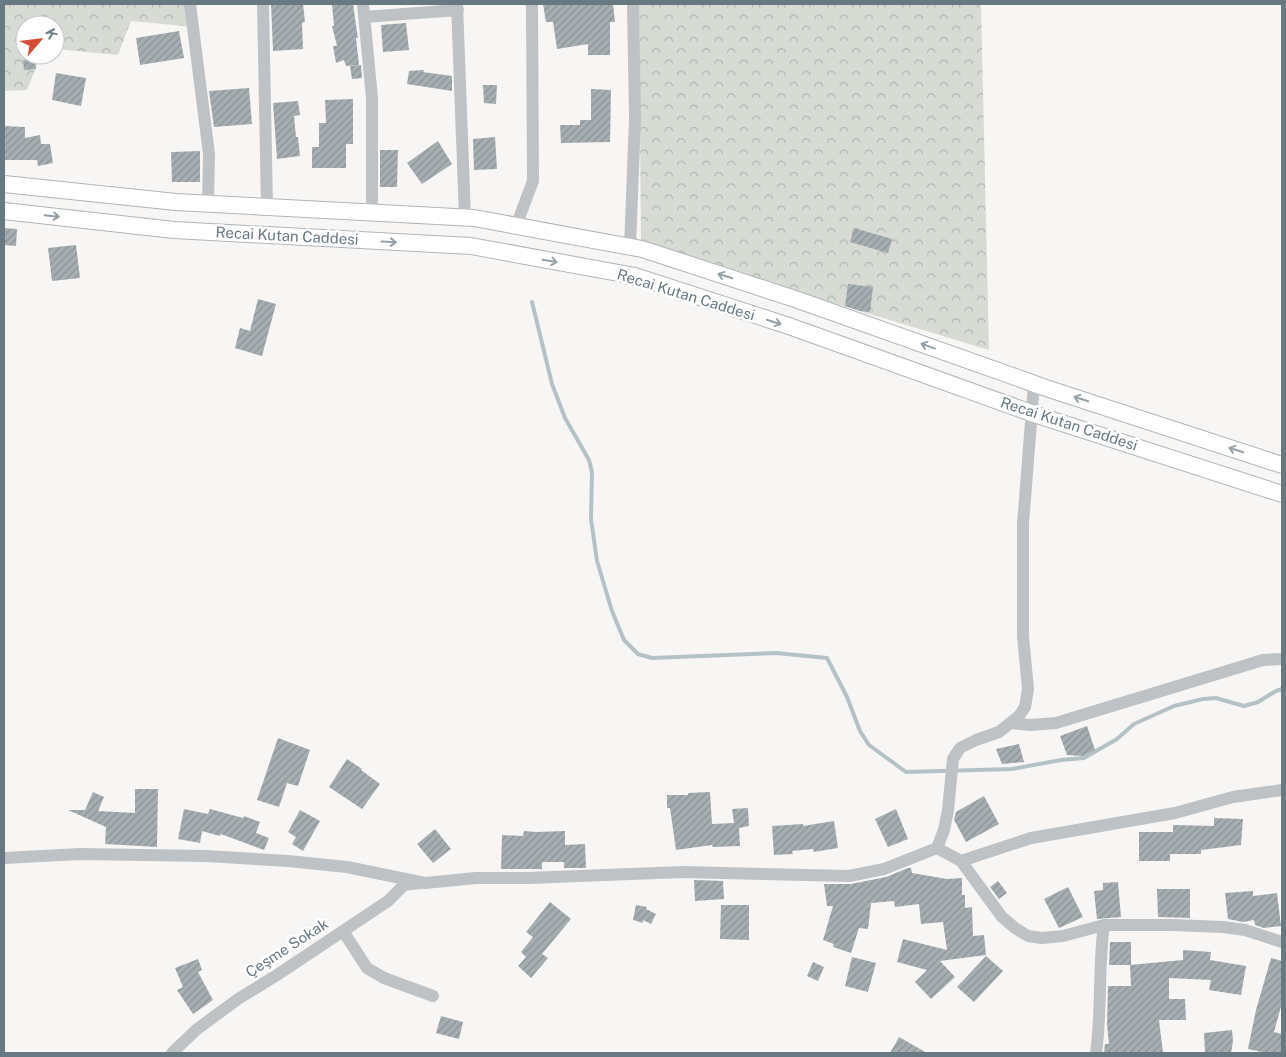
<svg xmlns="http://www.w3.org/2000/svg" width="1286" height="1057" font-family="'Public Sans',sans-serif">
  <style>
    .forest { fill: url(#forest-crowns) }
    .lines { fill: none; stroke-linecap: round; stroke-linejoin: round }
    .stream { stroke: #b5c2c5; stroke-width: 4 }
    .building { fill: url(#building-hatch) }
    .major-casing { stroke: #afb5b8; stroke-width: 18 }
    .minor { stroke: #bec2c5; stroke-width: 12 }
    .major { stroke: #fff; stroke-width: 16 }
    .oneway { stroke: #95a1a8 }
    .labels { text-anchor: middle; stroke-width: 5; stroke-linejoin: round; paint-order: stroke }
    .street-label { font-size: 15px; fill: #687982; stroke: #fff }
  </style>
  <defs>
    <pattern id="forest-crowns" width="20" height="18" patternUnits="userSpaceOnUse" patternTransform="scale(1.25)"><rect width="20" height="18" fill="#d7dbd3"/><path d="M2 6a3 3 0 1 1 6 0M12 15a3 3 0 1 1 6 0" fill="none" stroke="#b2b6b1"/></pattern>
    <pattern id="building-hatch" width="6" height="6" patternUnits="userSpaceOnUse" patternTransform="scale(1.25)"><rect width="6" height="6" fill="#a6aeb2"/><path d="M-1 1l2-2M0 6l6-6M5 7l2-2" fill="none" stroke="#8b9296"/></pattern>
  </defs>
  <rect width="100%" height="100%" fill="#f7f6f4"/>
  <path class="forest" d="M4,4H190L193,27L131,21L118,55L55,49V25H25V55H41L27,90L4,91Z
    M639,4H981L989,350L641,245Z"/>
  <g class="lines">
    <path class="stream" d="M532,302L552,384L565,418L589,460L592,472L591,519L597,561L612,611L624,640L638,654L652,658L776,653L827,658L847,697L860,731L869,745L906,772L1012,769L1061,760L1084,758L1117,739L1134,724L1174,706L1203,699L1216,698L1244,706L1258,702L1276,691L1282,689"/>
  </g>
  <path class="building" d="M271,4H303L305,22L302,23L303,49L273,51Z
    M332,4H353L357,32L358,38H356L359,65L346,66L344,60L336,63L333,46H337L332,26H334Z
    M543,4H613L615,22H610V55H588V44L557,49L553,22H546Z
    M406,23L409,50L383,52L381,25Z
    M179,31L184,58L140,65L136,38Z
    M35,59L36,69L24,70L23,60Z
    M361,65L362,78L352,79L350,66Z
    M424,70L423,72L452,76V91L407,84L409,71Z
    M56,73L86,78L81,106L52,100Z
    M483,85H497L496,104L484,103Z
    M249,88L252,124L214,127L209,91Z
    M591,89L611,90L610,142L561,143L560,125H580V120H591Z
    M353,99V144H346V168H312V147H319V123H326L325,100Z
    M298,101L300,115L294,116L296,137H298L300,156L277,159L273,103Z
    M4,126L25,127V138L40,135L41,144H50L53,163L38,166L37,160H4Z
    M495,137L497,169L474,170L473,139Z
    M438,141L452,164L422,184L407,163Z
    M380,150H398L397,187H380Z
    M200,151V182H172L171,152Z
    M4,228L17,229L16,246L4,245Z
    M854,228L892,239L888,253L850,242Z
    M76,245L80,278L52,281L48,248Z
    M848,284L873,287L870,312L860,311L845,306Z
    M258,299L276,304L262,356L235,348L240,328L250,331Z
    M1087,726L1095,750L1083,756L1067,755L1060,736Z
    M278,738L310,750L298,786L287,783L279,807L257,800Z
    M1019,744L1024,762L1002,764L996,749Z
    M347,759L362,769L361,770L380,784L362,809L329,787Z
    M135,789H158L157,847L105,844L106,827L68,810H85L93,792L104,797L98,811L135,813Z
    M710,792L712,824L734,823L732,809L748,808L749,826L739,828L740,846L713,847L712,845L676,850L670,808H667V795H688V793Z
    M984,796L999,824L966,842L954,820L956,812Z
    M184,809L208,814L210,809L243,818L244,816L260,822L256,833L269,838L264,850L221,834L220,836L202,831L200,843L178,839Z
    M896,809L908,839L888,847L875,819Z
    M300,810L320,821L303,851L292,844L296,837L288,832Z
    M1214,818L1243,819L1241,845L1201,850V854H1170V861H1139V832H1173V825L1214,826Z
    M834,821L838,848L814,852L813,849L792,851L793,854L774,855L772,826L803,824V826Z
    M435,829L451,849L433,863L417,844Z
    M524,831L536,832L565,831V845L585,844L586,868H564V862H542V869H501L502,835L523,836Z
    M908,868H911L912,873L947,879L962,878V895H965V908L972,907L973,936L984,935L986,955L940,961L955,977L931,999L915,982L927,970L897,962L903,939L947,950L943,922L921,924L919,904L895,907L894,901L871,903L868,929L859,928L851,953L833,947L834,944L823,940L833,906H827L824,884H851L886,877Z
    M694,880L723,881L724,899L695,901Z
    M998,881L1007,893L999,899L990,887Z
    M1118,882L1121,917L1097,919L1094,891L1103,890V883Z
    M1068,887L1083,917L1059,928L1044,899Z
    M1157,889H1190V918L1158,917Z
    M1253,891V896L1277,893L1281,926L1264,928L1255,925L1254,920L1243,922L1228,919L1225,893Z
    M550,902L571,919L542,954L548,958L531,978L518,966L526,957L521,952L533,937L526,932Z
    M636,905L647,907L646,909L656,914L651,924L643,920V923L633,920Z
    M721,905H749V940L720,939Z
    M1110,942H1131V965H1109Z
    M1183,950L1211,952L1210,960L1246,966L1241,995L1209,990L1211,980L1169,978V999H1185L1186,1020H1159L1163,1053H1104L1105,1044H1109L1107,1025L1108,986H1131L1130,965L1183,960Z
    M986,956L1003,971L974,1002L957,987Z
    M852,957L876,963L868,992L845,986Z
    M1271,958L1282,961V1003L1274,1032L1282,1034V1053H1267L1248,1049L1256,1010Z
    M198,959L202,970L198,972L213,1000L193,1014L177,990L183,987L175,968Z
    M813,962L824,967L818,981L807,976Z
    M441,1016L463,1022L459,1039L436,1033Z
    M1232,1030L1233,1041L1231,1053H1205L1204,1033Z
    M899,1037L927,1053H890Z"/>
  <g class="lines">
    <defs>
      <path id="major" d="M4,184L176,202L474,218L642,249L798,300L1046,388L1282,465
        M4,211L174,230L471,246L635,276L789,326L1037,415L1282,494"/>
    </defs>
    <use href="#major" class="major-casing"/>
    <path class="minor" d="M190,4L209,154L208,204
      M263,4L267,207
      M363,4L372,98V213
      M457,4L465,218
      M364,17L458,10
      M516,226L533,181L532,4
      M630,247L635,119L633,4
      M1011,723L1030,725L1056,723L1263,660L1282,659
      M937,848L961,861L1002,917L1015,928L1028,936L1042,938L1063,936L1104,925H1173L1223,927L1245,930L1282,942
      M4,858L80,854L206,856L288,861L347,867L425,883L476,878H528L683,872L849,876L884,869L937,848L944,830L948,810L953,759L960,748L976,740L999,732L1019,716L1025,707L1028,689L1023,636V524L1034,384
      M961,861L1031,838L1175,813L1233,797L1282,790
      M343,931L367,968L384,978L433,996
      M172,1053L196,1030L238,999L277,975L388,901L404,885L420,883
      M1096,1053C1102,1011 1098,967 1104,925"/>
    <use href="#major" class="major"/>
  </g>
  <defs><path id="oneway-shaft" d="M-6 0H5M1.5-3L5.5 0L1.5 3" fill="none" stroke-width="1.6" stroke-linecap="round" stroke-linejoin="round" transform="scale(1.25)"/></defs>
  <g class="oneway">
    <use href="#oneway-shaft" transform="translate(52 216) rotate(6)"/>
    <use href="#oneway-shaft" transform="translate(389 242) rotate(3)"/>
    <use href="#oneway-shaft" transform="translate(550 261) rotate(10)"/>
    <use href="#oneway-shaft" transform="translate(725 276) rotate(-162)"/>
    <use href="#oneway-shaft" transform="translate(774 322) rotate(18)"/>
    <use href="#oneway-shaft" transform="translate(928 346) rotate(-160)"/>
    <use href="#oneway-shaft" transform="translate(1081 399) rotate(-162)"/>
    <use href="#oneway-shaft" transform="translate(1236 450) rotate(-162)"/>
  </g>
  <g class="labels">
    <g class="street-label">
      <text transform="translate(287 236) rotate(3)" y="5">Recai Kutan Caddesi</text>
      <text transform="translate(686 295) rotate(17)" y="5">Recai Kutan Caddesi</text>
      <text transform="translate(1069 424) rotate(18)" y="5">Recai Kutan Caddesi</text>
      <text transform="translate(287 948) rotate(-33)" y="5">Çeşme Sokak</text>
    </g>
  </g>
  <rect width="1286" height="1057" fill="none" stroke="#687982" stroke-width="10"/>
  <g transform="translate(40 40) rotate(62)"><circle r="24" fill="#ffffff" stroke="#c3c9cd"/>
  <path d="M0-4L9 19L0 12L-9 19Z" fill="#d44d36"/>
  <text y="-8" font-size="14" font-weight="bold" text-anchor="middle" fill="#687982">K</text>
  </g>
</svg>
